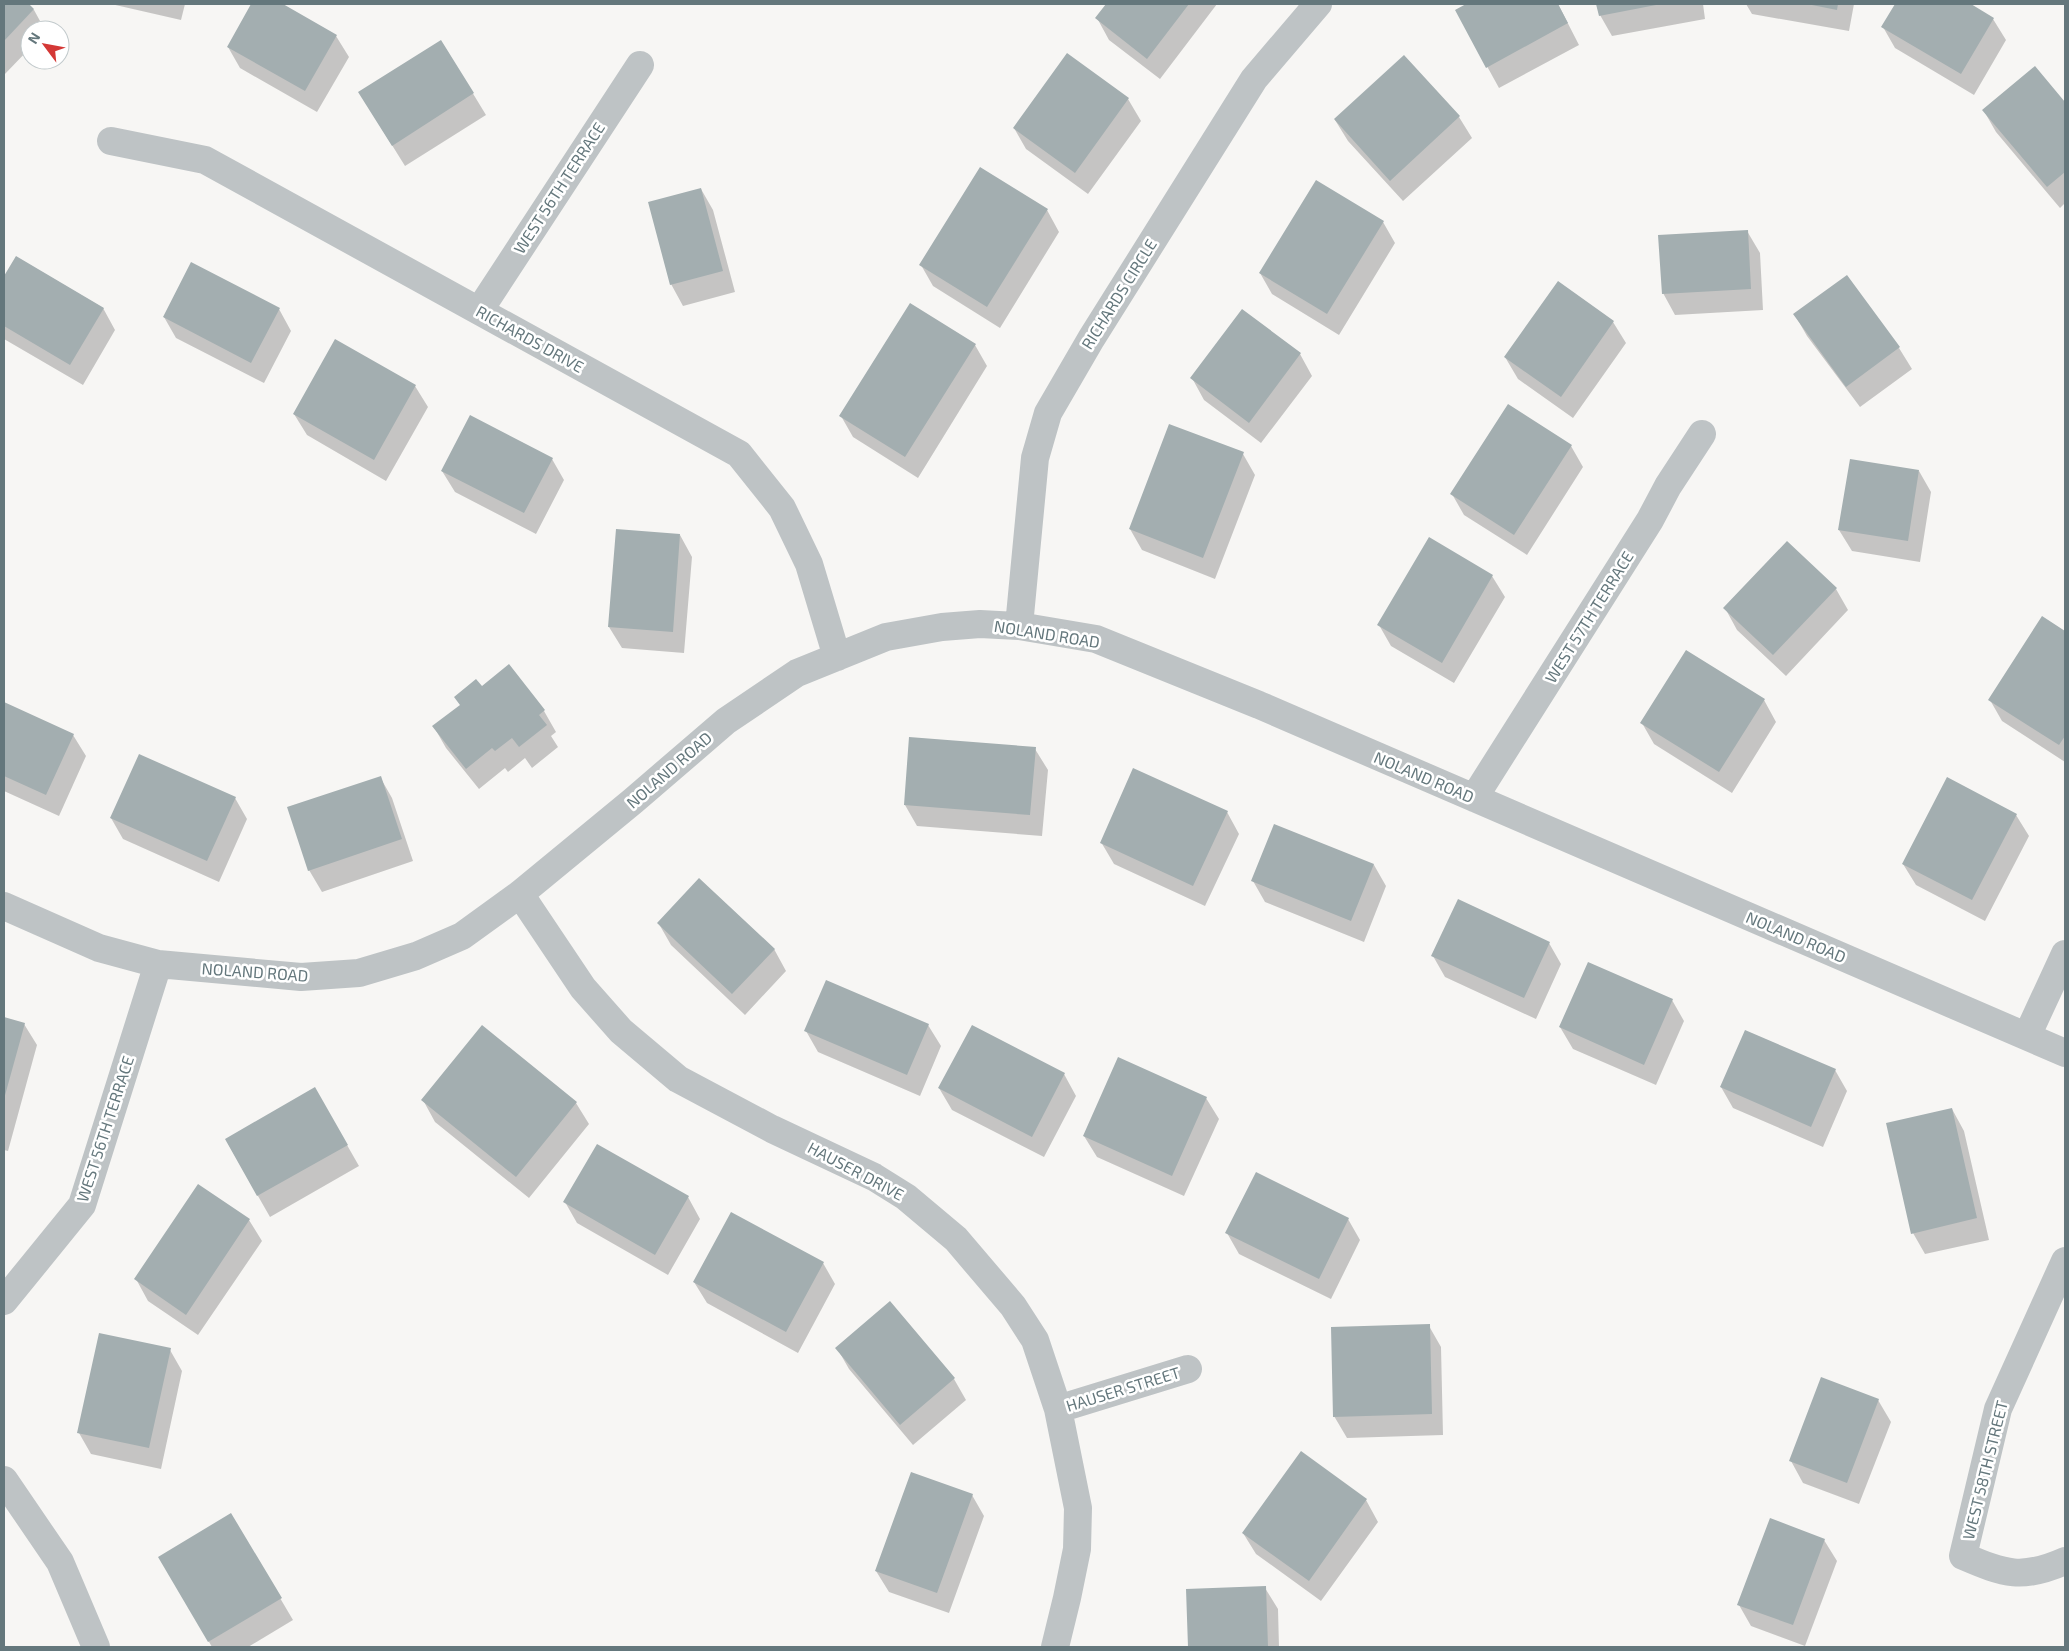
<svg xmlns="http://www.w3.org/2000/svg" width="2069" height="1651" font-family="'Exo 2',sans-serif">
  <style>
    .shadow { fill: #0003 }
    .building { fill: #a3aeb0 }
    .lines { fill: none; stroke-linecap: round; stroke-linejoin: round }
    .minor { stroke: #bec3c5; stroke-width: 28 }
    .labels { text-anchor: middle; stroke-width: 5; stroke-linejoin: round; paint-order: stroke }
    .street-label { font-size: 16px; fill: #64777c; stroke: #fff }
  </style>
  <rect width="100%" height="100%" fill="#f7f6f4"/>
  <path class="shadow" d="M4,4H27L34,10L45,30H30V48L4,75Z
    M111,4H185L181,20Z
    M252,4H280L336,36L349,57L317,112L240,68L228,47Z
    M1108,4H1217L1160,79L1109,40L1097,18Z
    M1468,4H1558L1579,45L1499,88L1456,10Z
    M1598,4H1703L1705,19L1612,36L1600,15Z
    M1746,4H1854L1849,31L1752,14Z
    M1896,4H1968L1993,19L2006,40L1974,95L1895,48L1883,27Z
    M441,41L486,115L405,166L372,113Z
    M1068,55L1128,99L1141,121L1088,194L1026,149L1014,128Z
    M1404,57L1459,117L1472,138L1403,201L1348,141L1335,120Z
    M2035,68L2065,104V203L2060,208L1996,132L1984,111Z
    M701,189L713,210L735,292L683,306L671,284Z
    M1047,210L1059,232L1000,328L933,286L921,265Z
    M1383,222L1395,243L1339,335L1272,294L1260,273Z
    M1747,231L1760,253L1763,310L1675,315L1663,293Z
    M16,257L103,308L115,330L83,385L4,339V278Z
    M1847,276L1899,348L1912,369L1860,407L1807,336L1795,315Z
    M1558,283L1613,322L1626,343L1573,418L1518,379L1505,357Z
    M279,309L291,331L264,383L176,338L164,317Z
    M975,345L987,366L918,478L853,437L841,416Z
    M1300,354L1312,376L1261,443L1204,400L1192,378Z
    M415,386L428,407L386,481L307,435L294,414Z
    M1571,446L1583,467L1527,555L1464,515L1452,494Z
    M1243,454L1255,475L1215,579L1142,550L1130,529Z
    M552,459L564,480L536,534L455,492L442,471Z
    M1919,471L1931,492L1920,562L1852,551L1839,530Z
    M680,535L692,557L684,653L622,648L609,627Z
    M1492,576L1505,597L1454,683L1391,646L1379,625Z
    M1836,589L1848,610L1786,676L1737,630L1725,608Z
    M2042,618L2065,633V762L2002,721L1990,700Z
    M482,688L544,711L556,732L551,736L558,747L532,768L525,758L508,772L505,768L479,789L446,748L434,727L461,706L455,697Z
    M1764,700L1776,722L1732,793L1654,744L1642,723Z
    M4,703L73,735L86,756L59,816L4,791Z
    M1035,749L1048,770L1042,836L917,826L905,805Z
    M380,777L392,798L413,861L322,892L309,870Z
    M235,798L247,819L219,882L123,839L111,818Z
    M1227,812L1239,834L1205,906L1114,864L1101,842Z
    M2016,815L2029,836L1985,921L1916,885L1903,864Z
    M1374,865L1386,886L1364,942L1265,902L1253,881Z
    M659,924L774,949L786,971L745,1015L671,945Z
    M1549,943L1561,964L1536,1019L1445,977L1433,956Z
    M1672,1000L1684,1021L1656,1085L1573,1049L1560,1027Z
    M4,1018L24,1024L37,1045L8,1151L4,1150Z
    M928,1025L941,1046L920,1096L818,1052L806,1031Z
    M483,1027L576,1103L589,1124L529,1198L435,1122L423,1100Z
    M1835,1070L1847,1091L1823,1147L1733,1108L1721,1087Z
    M1064,1074L1076,1096L1044,1157L952,1110L939,1088Z
    M315,1089L359,1166L270,1217L226,1140Z
    M1206,1098L1219,1119L1184,1196L1097,1157L1084,1136Z
    M1952,1109L1964,1131L1989,1240L1925,1254L1913,1233Z
    M688,1197L700,1219L668,1275L577,1223L565,1202Z
    M1348,1219L1360,1240L1331,1299L1239,1254L1227,1233Z
    M249,1220L262,1241L198,1335L148,1301L136,1279Z
    M823,1263L835,1284L798,1353L707,1303L694,1282Z
    M1429,1326L1441,1347L1443,1435L1347,1438L1334,1416Z
    M837,1348L954,1379L966,1400L913,1445L849,1369Z
    M170,1350L182,1371L161,1469L91,1454L79,1433Z
    M1878,1400L1891,1422L1859,1504L1803,1483L1791,1461Z
    M972,1495L984,1516L949,1613L889,1592L876,1571Z
    M1366,1500L1378,1522L1321,1601L1256,1554L1243,1533Z
    M231,1515L293,1620L248,1647H212L160,1557Z
    M1824,1540L1837,1561L1805,1646L1751,1626L1739,1605Z
    M1265,1588L1278,1609L1279,1647H1189L1187,1590Z"/>
  <path class="building" d="M4,4H29L34,9L4,41Z
    M251,4H283L337,35L305,91L227,47Z
    M1106,4H1189L1147,59L1095,18Z
    M1466,4H1558L1568,23L1486,68L1455,10Z
    M1596,4H1656V5L1599,16Z
    M1807,4H1838L1837,10Z
    M1895,4H1971L1994,18L1961,74L1881,27Z
    M441,40L474,93L392,146L358,92Z
    M1067,53L1129,98L1075,173L1013,128Z
    M1404,55L1460,116L1390,181L1334,119Z
    M2035,66L2065,102V172L2047,187L1982,110Z
    M980,167L1048,209L987,307L919,265Z
    M1316,180L1384,221L1327,314L1259,273Z
    M701,188L723,271L670,285L648,202Z
    M1748,230L1751,289L1662,294L1658,235Z
    M16,256L104,308L70,365L4,326V276Z
    M191,262L280,308L251,363L163,317Z
    M1847,275L1900,347L1846,387L1793,314Z
    M1558,281L1614,321L1561,397L1504,357Z
    M910,303L976,344L905,457L839,416Z
    M1242,309L1301,353L1249,423L1190,378Z
    M335,339L416,385L374,460L293,414Z
    M1508,404L1572,445L1514,535L1450,494Z
    M470,415L553,458L524,513L441,471Z
    M1169,424L1244,452L1203,558L1129,529Z
    M1850,459L1919,470L1908,541L1838,530Z
    M616,529L680,534L673,632L608,627Z
    M1429,537L1493,575L1442,663L1377,625Z
    M1787,541L1837,588L1773,655L1723,608Z
    M2042,616L2065,631V736L2059,745L1988,700Z
    M1686,650L1765,699L1719,772L1640,723Z
    M509,664L545,710L539,715L547,725L519,747L512,738L495,751L492,748L466,769L432,726L460,705L454,697L476,679L482,686Z
    M4,702L74,734L46,795L4,776Z
    M909,737L1036,747L1030,815L904,805Z
    M139,754L236,797L207,861L110,818Z
    M1133,768L1228,811L1193,886L1100,843Z
    M381,776L402,839L308,871L287,807Z
    M1947,777L2017,814L1972,900L1902,864Z
    M1274,824L1374,864L1351,921L1251,881Z
    M699,878L775,949L732,994L657,923Z
    M1458,899L1550,942L1524,998L1431,956Z
    M1588,962L1673,999L1644,1065L1559,1027Z
    M826,980L929,1024L907,1075L804,1031Z
    M4,1017L25,1023L4,1099Z
    M482,1025L577,1102L516,1177L421,1100Z
    M972,1025L1065,1073L1032,1137L938,1088Z
    M1745,1030L1836,1069L1811,1127L1720,1087Z
    M1118,1057L1207,1097L1172,1176L1083,1136Z
    M315,1087L348,1145L257,1196L225,1139Z
    M1952,1108L1977,1218L1911,1234L1886,1123Z
    M597,1144L689,1196L655,1255L563,1202Z
    M1256,1172L1349,1218L1319,1279L1225,1233Z
    M198,1184L250,1219L186,1315L134,1279Z
    M731,1212L824,1262L786,1332L693,1282Z
    M890,1301L955,1378L900,1425L835,1348Z
    M1430,1324L1432,1414L1333,1417L1331,1327Z
    M99,1333L171,1348L149,1448L77,1433Z
    M1821,1377L1879,1399L1847,1483L1789,1461Z
    M1301,1451L1367,1499L1309,1581L1242,1533Z
    M911,1472L973,1494L937,1593L875,1571Z
    M231,1513L282,1598L208,1642L158,1557Z
    M1770,1518L1825,1539L1793,1625L1737,1605Z
    M1266,1586L1268,1647H1188L1186,1589Z"/>
  <g class="lines">
    <path class="minor" d="M111,141L205,160L739,454L782,508L809,564L837,657
      M479,311L640,65
      M1019,626L1035,458L1048,413L1091,339L1254,79L1318,4
      M1474,798L1650,520L1668,486L1702,434
      M520,894L583,988L621,1031L678,1079L772,1129L874,1177L906,1197L956,1239L1013,1306L1035,1340L1058,1409L1078,1508L1077,1549L1067,1598L1055,1647
      M4,906L99,948L158,964L301,977L359,973L416,956L462,936L520,894L633,801L726,721L797,673L886,637L942,627L980,624L1019,626L1096,639L1259,705L2065,1053
      M2027,1036L2065,954
      M2065,1261L1998,1409L1963,1556C2005,1574 2022,1580 2065,1561
      M4,1301L82,1205L158,964
      M1058,1409L1188,1369
      M4,1480L60,1562L96,1647"/>
  </g>
  <g class="labels">
    <g class="street-label">
      <text transform="translate(559 188) rotate(-57)" y="6">WEST 56TH TERRACE</text>
      <text transform="translate(1119 294) rotate(-58)" y="6">RICHARDS CIRCLE</text>
      <text transform="translate(530 339) rotate(29)" y="6">RICHARDS DRIVE</text>
      <text transform="translate(1589 617) rotate(-58)" y="6">WEST 57TH TERRACE</text>
      <text transform="translate(1047 634) rotate(9)" y="6">NOLAND ROAD</text>
      <text transform="translate(669 770) rotate(-41)" y="6">NOLAND ROAD</text>
      <text transform="translate(1424 777) rotate(23)" y="6">NOLAND ROAD</text>
      <text transform="translate(1796 937) rotate(23)" y="6">NOLAND ROAD</text>
      <text transform="translate(255 972) rotate(4)" y="6">NOLAND ROAD</text>
      <text transform="translate(105 1129) rotate(-72)" y="6">WEST 56TH TERRACE</text>
      <text transform="translate(856 1171) rotate(28)" y="6">HAUSER DRIVE</text>
      <text transform="translate(1123 1389) rotate(-17)" y="6">HAUSER STREET</text>
      <text transform="translate(1985 1470) rotate(-76)" y="6">WEST 58TH STREET</text>
    </g>
  </g>
  <rect width="2069" height="1651" fill="none" stroke="#64777c" stroke-width="10"/>
  <g transform="translate(45 45) rotate(302)"><circle r="24" fill="#ffffff" stroke="#c1c9cb"/>
  <path d="M0-4L9 19L0 12L-9 19Z" fill="#d43836"/>
  <text y="-8" font-size="14" font-weight="bold" text-anchor="middle" fill="#64777c">N</text>
  </g>
</svg>
